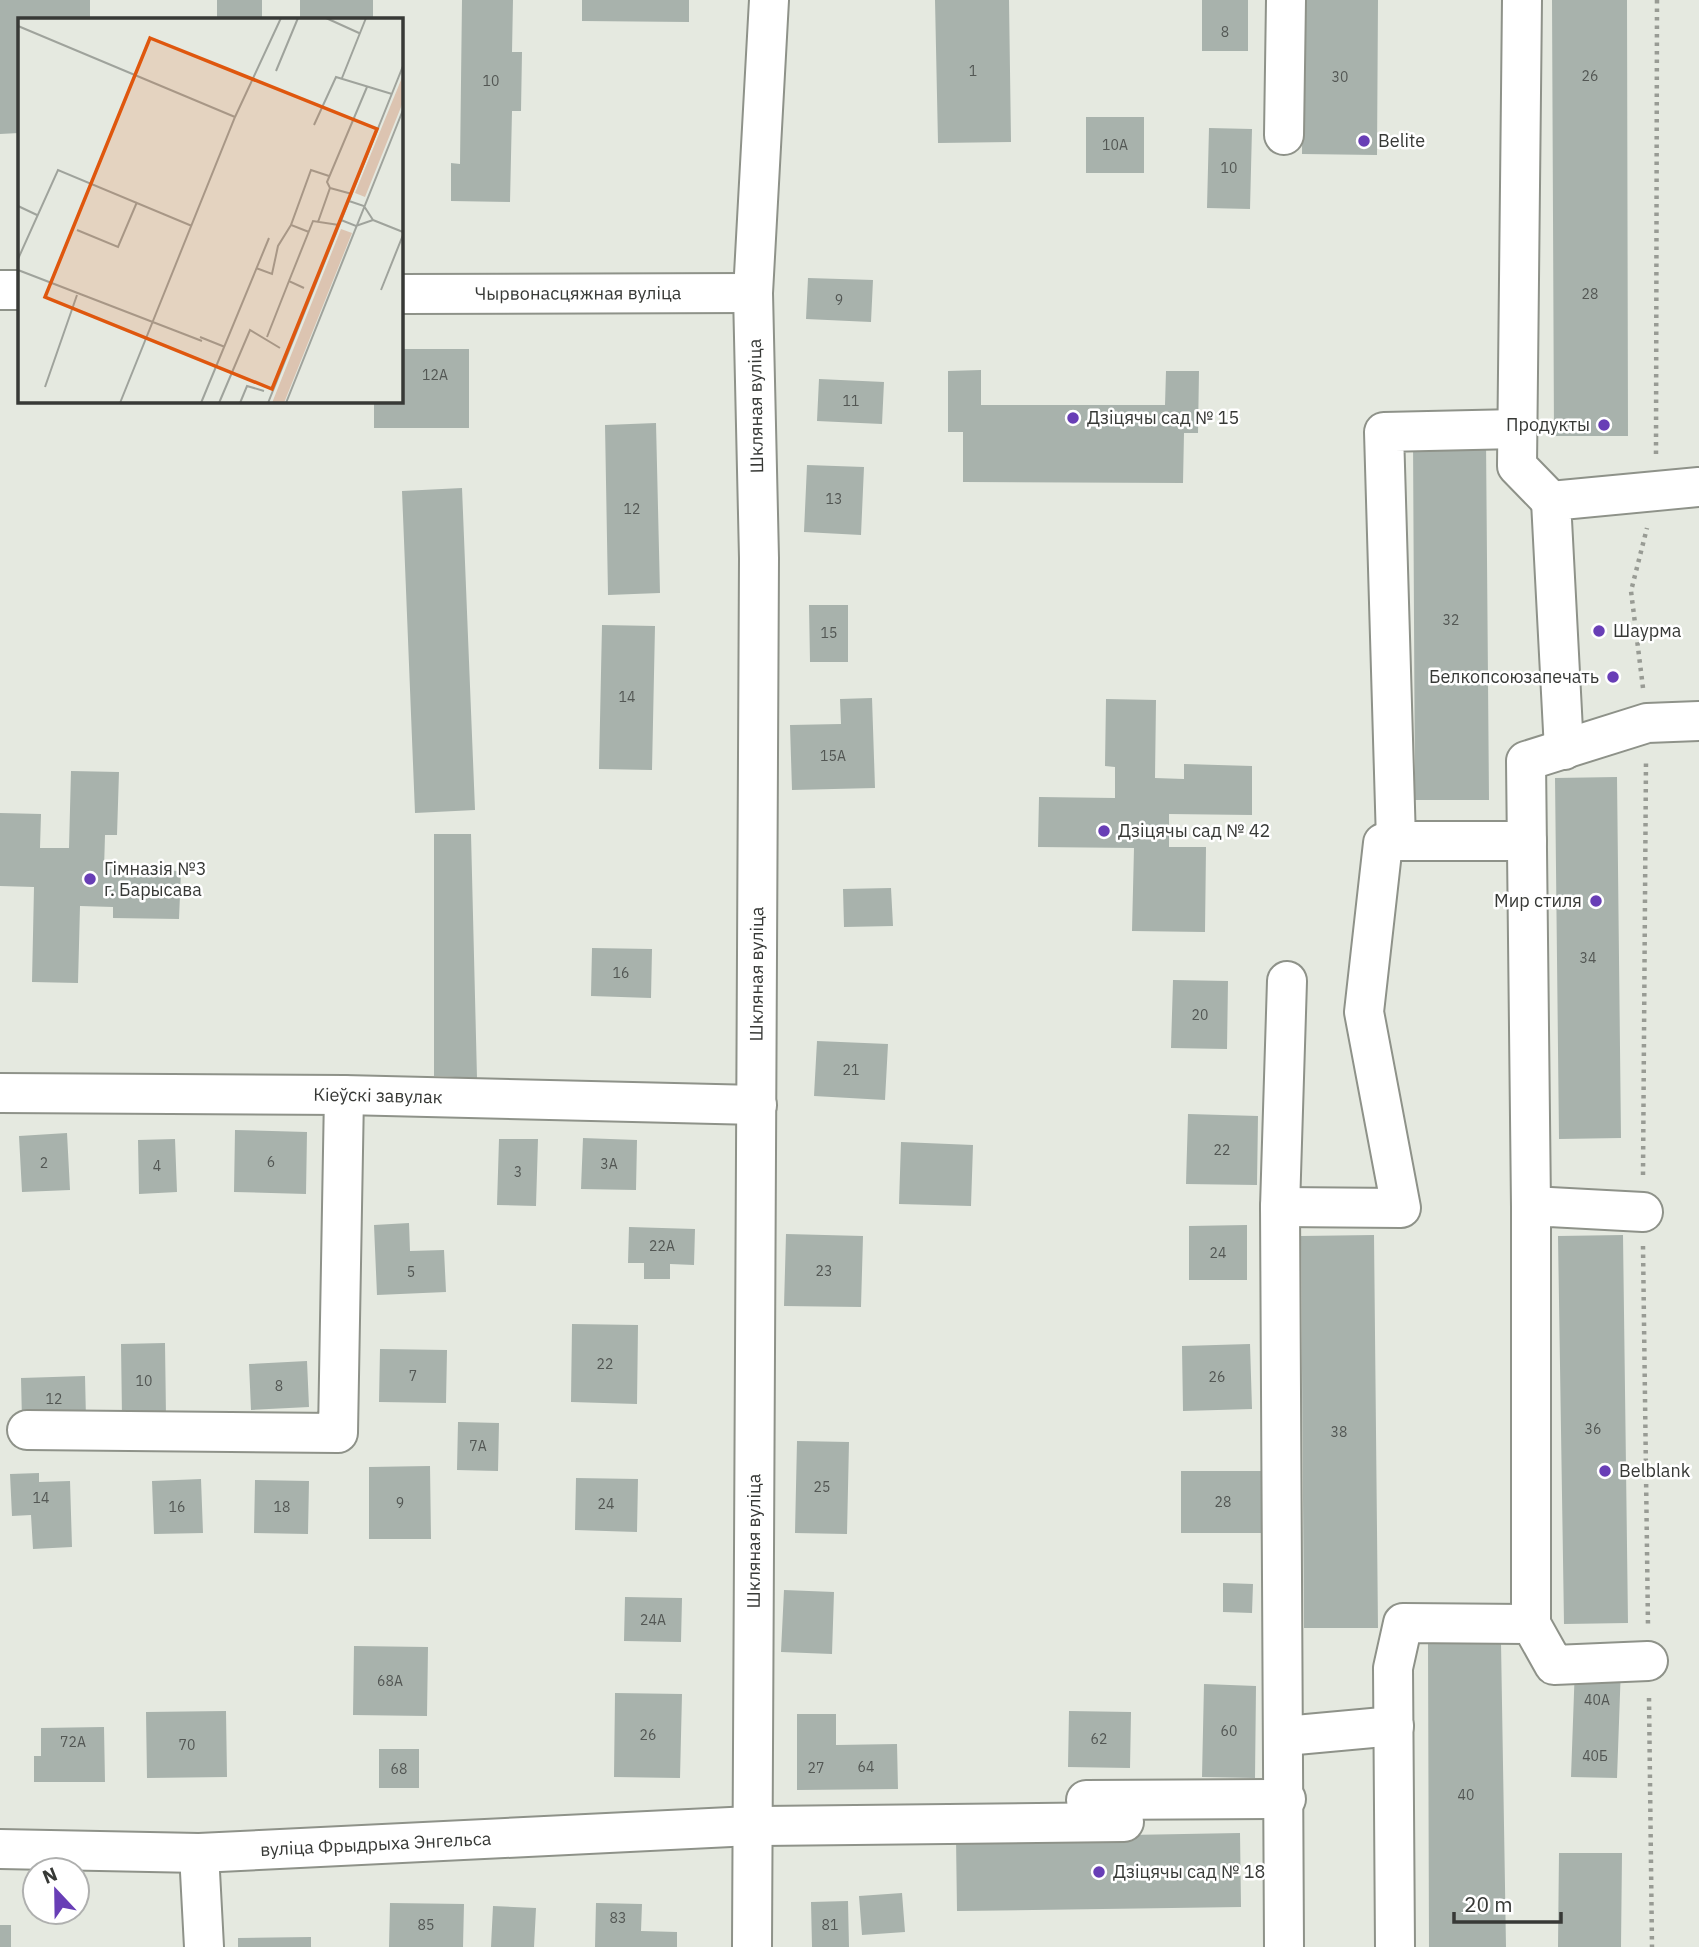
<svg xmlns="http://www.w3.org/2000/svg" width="1699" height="1947" font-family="'IBM Plex Sans',sans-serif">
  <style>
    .building { fill: #a8b2ac }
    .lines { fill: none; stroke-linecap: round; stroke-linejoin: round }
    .minor-casing { stroke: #8e9289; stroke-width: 42 }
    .path { stroke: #989b94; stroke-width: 4.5; stroke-dasharray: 3.5 5; stroke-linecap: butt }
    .minor { stroke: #fff; stroke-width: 38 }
    .poi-dot { fill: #683eb6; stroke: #fff; stroke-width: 2.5 }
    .labels { text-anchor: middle; stroke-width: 5; stroke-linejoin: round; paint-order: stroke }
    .number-label { font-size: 14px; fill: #535754 }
    .poi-label { font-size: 18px; fill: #373936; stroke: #fff; text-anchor: start }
    .street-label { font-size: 18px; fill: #373936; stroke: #fff }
    .inset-road { fill: none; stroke: #9fa39c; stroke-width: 2 }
    .view { fill: #df570e; fill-opacity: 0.15; stroke: #df570e; stroke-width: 3.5 }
    .inset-edge { fill: none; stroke: #373936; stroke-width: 3.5 }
  </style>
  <rect width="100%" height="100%" fill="#e5e9e0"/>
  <path class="building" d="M0,0H90V19H19V133L0,134Z
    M217,0H262V19H217Z
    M300,0H373V19H300Z
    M462,0H513L512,52H522L521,111H512L510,202L451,201V163L460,164Z
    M582,0H689V22L582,21Z
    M935,0H1009L1011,142L938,143Z
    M1202,0H1248V51H1202Z
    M1303,0H1378L1377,155L1302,154Z
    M1552,0H1627L1628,436H1554Z
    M1086,117H1144V173H1086Z
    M1209,128L1252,129L1250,209L1207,208Z
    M808,278L873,280L871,322L806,319Z
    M401,349H469V428H374V401H401Z
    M981,370V405H1165L1166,371H1199L1198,433H1184L1183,483L963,482V432H948V371Z
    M819,379L884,382L882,424L817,421Z
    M656,423L660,593L608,595L605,425Z
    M1413,439H1486L1489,800H1415Z
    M807,465L864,467L861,535L804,532Z
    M462,488L475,810L415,813L402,491Z
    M809,605H848V662H810Z
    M602,625L655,626L652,770L599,769Z
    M872,698L875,788L792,790L790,725L841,724L840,699Z
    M1106,699L1156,700L1155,778L1184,779V764L1252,766V815L1169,814V847H1206L1205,932L1132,931L1134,848L1038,847L1039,797L1115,798V767L1105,766Z
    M71,771L119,772L117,835H105L104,869L181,871L179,919L113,918V907L80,906L78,983L32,982L34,887L0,886V813L41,814L40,848H69Z
    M1617,777L1621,1138L1559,1139L1555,778Z
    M434,834H471L477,1078L434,1076Z
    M891,888L893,926L844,927L843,889Z
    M592,948L652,949L651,998L591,996Z
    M1173,980L1228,981L1227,1049L1171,1048Z
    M817,1041L888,1044L885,1100L814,1096Z
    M1188,1114L1258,1116L1257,1185L1186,1184Z
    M235,1130L307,1132L306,1194L234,1192Z
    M67,1133L70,1190L22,1192L19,1136Z
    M583,1138L637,1140L636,1190L581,1189Z
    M175,1139L177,1192L139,1194L138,1140Z
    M499,1139H538L536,1206L497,1205Z
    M901,1142L973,1145L971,1206L899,1204Z
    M409,1223L410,1251L444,1250L446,1292L377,1295L374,1225Z
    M1247,1225V1280H1189V1226Z
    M629,1227L695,1229L694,1265L670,1264V1279H644V1263H628Z
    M786,1234L863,1236L861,1307L784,1306Z
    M1374,1235L1378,1628H1304L1301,1236Z
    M1623,1235L1628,1623L1564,1624L1558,1236Z
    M572,1324L638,1325L637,1404L571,1402Z
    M165,1343L166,1417L122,1418L121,1344Z
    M1250,1344L1252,1409L1183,1411L1182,1346Z
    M380,1349L447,1350L446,1403L379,1402Z
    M307,1361L309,1407L251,1410L249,1364Z
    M85,1376L86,1419L22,1421L21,1378Z
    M458,1422L499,1423L498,1471L457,1470Z
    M797,1441L849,1442L847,1534L795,1533Z
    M430,1466L431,1539H369V1467Z
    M1181,1471H1265L1264,1533H1181Z
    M39,1473V1482L70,1481L72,1547L33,1549L31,1515L12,1516L10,1474Z
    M576,1478L638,1479L637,1532L575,1530Z
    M201,1479L203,1533L154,1534L152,1481Z
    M255,1480L309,1481L308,1534L254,1533Z
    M1223,1583L1253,1584L1252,1613L1223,1612Z
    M784,1590L834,1592L832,1654L781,1652Z
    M625,1597L682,1598L681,1642L624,1641Z
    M1501,1642L1506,1947H1429L1428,1643Z
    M354,1646L428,1647L427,1716L353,1715Z
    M1575,1665L1621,1666L1617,1778L1571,1777Z
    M1204,1684L1256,1686L1255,1778L1202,1777Z
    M615,1693L682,1694L680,1778L614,1777Z
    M226,1711L227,1777L147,1778L146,1712Z
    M1069,1711L1131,1712L1130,1768L1068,1767Z
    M797,1714H836V1745L897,1744L898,1789L797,1790Z
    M104,1727L105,1782H34V1756H41V1728Z
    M379,1749H419V1788H379Z
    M1240,1833L1241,1907L957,1911L956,1838Z
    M1559,1853H1622L1621,1947H1558Z
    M902,1893L905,1932L862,1935L859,1896Z
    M848,1901L849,1947H812L811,1902Z
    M390,1903L464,1904L463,1947H389Z
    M596,1903L642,1904L641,1931L677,1932V1947H595Z
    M493,1906L536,1908L534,1947H491Z
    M0,1925H11V1947H0Z
    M311,1937V1947H238V1938Z"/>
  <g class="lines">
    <defs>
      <g id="minor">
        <path d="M1522,0L1517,466L1551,501"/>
        <path d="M1284,135L1286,0"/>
        <path d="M0,290H19"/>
        <path id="s1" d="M401,294L753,293"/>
        <path d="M1517,429L1384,432L1396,841H1527"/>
        <path d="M1564,750L1551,501L1699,487"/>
        <path id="s2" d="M0,1093L344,1095L757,1105"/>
        <path d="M1531,1206L1526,761L1647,723L1699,721"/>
        <path d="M1280,1207L1401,1208L1364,1012L1383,843L1396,841"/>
        <path d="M27,1430L338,1433L344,1095"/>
        <path d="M1531,1624V1206L1643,1212"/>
        <path d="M1285,1736L1394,1726"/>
        <path d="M1086,1800L1286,1799"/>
        <path id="s3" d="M0,1849L199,1853L751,1826L1124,1822"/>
        <path d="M199,1853L204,1947"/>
        <path id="s4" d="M752,1947L759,558L753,293L769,0"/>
        <path d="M1284,1947L1280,1207L1287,981"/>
        <path d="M1395,1947L1393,1668L1403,1623L1531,1624L1554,1665L1648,1661"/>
      </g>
    </defs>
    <use href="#minor" class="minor-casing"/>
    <path class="path" d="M1656,454L1657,0
      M1643,688L1631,591L1647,528
      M1643,1175L1646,760
      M1643,1246L1648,1626
      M1649,1698L1652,1947"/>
    <use href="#minor" class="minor"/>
  </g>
  <g class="poi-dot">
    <circle cx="1364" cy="141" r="7"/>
    <circle cx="1073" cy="418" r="7"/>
    <circle cx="1604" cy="425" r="7"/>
    <circle cx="1599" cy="631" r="7"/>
    <circle cx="1613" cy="677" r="7"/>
    <circle cx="1104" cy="831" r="7"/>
    <circle cx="90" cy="879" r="7"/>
    <circle cx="1596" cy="901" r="7"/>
    <circle cx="1605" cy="1471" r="7"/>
    <circle cx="1099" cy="1872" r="7"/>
  </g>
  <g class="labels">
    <g class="number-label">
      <text x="1225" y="37">8</text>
      <text x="973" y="76">1</text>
      <text x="1590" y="81">26</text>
      <text x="1340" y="82">30</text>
      <text x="491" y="86">10</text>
      <text x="1115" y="150">10А</text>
      <text x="1229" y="173">10</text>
      <text x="1590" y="299">28</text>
      <text x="839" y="305">9</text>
      <text x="435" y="380">12А</text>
      <text x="851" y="406">11</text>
      <text x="834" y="504">13</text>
      <text x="632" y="514">12</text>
      <text x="1451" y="625">32</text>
      <text x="829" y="638">15</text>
      <text x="627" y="702">14</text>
      <text x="833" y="761">15А</text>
      <text x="1588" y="963">34</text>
      <text x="621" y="978">16</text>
      <text x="1200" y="1020">20</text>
      <text x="851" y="1075">21</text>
      <text x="1222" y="1155">22</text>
      <text x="271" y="1167">6</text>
      <text x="44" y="1168">2</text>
      <text x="609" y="1169">3А</text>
      <text x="157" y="1171">4</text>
      <text x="518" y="1177">3</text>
      <text x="662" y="1251">22А</text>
      <text x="1218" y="1258">24</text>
      <text x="824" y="1276">23</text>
      <text x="411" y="1277">5</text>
      <text x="605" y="1369">22</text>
      <text x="413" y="1381">7</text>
      <text x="1217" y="1382">26</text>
      <text x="144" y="1386">10</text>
      <text x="279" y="1391">8</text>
      <text x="54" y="1404">12</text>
      <text x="1593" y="1434">36</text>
      <text x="1339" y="1437">38</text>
      <text x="478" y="1451">7А</text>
      <text x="822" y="1492">25</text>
      <text x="41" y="1503">14</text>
      <text x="1223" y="1507">28</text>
      <text x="400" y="1508">9</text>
      <text x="606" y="1509">24</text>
      <text x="177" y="1512">16</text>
      <text x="282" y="1512">18</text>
      <text x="653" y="1625">24А</text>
      <text x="390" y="1686">68А</text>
      <text x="1597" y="1705">40А</text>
      <text x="1229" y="1736">60</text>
      <text x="648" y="1740">26</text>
      <text x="1099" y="1744">62</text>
      <text x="73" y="1747">72А</text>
      <text x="187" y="1750">70</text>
      <text x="1595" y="1761">40Б</text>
      <text x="866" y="1772">64</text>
      <text x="816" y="1773">27</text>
      <text x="399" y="1774">68</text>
      <text x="1466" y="1800">40</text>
      <text x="618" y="1923">83</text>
      <text x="426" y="1930">85</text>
      <text x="830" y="1930">81</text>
    </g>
    <g class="poi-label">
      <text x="1378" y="147">Belite</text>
      <text x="1087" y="424">Дзіцячы сад № 15</text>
      <text x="1590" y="431" text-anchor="end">Продукты</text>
      <text x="1613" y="637">Шаурма</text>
      <text x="1599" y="683" text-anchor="end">Белкопсоюзапечать</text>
      <text x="1118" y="837">Дзіцячы сад № 42</text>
      <text x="104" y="875">Гімназія №3<tspan x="104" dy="21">г. Барысава</tspan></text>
      <text x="1582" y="907" text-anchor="end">Мир стиля</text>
      <text x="1619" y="1477">Belblank</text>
      <text x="1113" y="1878">Дзіцячы сад № 18</text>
    </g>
    <g class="street-label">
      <text dy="6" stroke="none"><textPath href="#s1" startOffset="177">Чырвонасцяжная вуліца</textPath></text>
      <text transform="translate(756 406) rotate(-91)" y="6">Шкляная вуліца</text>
      <text dy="6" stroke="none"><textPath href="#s4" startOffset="973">Шкляная вуліца</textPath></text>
      <text dy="6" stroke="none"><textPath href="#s2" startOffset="378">Кіеўскі завулак</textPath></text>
      <text dy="6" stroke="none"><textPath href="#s4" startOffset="406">Шкляная вуліца</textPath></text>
      <text dy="6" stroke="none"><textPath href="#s3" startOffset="376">вуліца Фрыдрыха Энгельса</textPath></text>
    </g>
  </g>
  <g transform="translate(18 18)">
    <rect width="385" height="385" fill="#e5e9e0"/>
    <path d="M385,57V84L347,179L337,175ZM323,211L334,215L266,385H254Z" fill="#dcc4b1"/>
    <path class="inset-road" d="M308,0L341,15M0,8L217,99M258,53L280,0M324,60L348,0M296,107L318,59L374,76M312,170L309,164L349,69M331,183L346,188L355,202M0,188L19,197M323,202L338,208L355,202M355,202L385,214M300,204L312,170L334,176M59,212L100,229L119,184M291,214L273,207L293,152L311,158M0,241L40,152L174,208M238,250L254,256L260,228L273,207M0,252L184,323M271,263L295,203L321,207M363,272L385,217M182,319L207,329M249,319L271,263L286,270M27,369L59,277M102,385L217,99L263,0M183,385L251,220M201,385L232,312L262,330M222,385L229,368L246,373M250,385L385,48M268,385L385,92"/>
    <path class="view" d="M132,20L359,111L254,371L27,279Z"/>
    <rect width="385" height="385" class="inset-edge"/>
  </g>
  <g transform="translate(56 1891) rotate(338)"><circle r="33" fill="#ffffff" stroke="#afb0af" stroke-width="2"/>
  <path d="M0-5L12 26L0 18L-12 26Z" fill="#683eb6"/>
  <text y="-10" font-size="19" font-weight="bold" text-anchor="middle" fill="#373936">N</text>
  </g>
  <path d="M1454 1912v10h107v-10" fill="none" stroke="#373936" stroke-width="3.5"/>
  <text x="1464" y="1912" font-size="21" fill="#373936" stroke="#ffffff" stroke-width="5" paint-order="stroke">20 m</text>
</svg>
